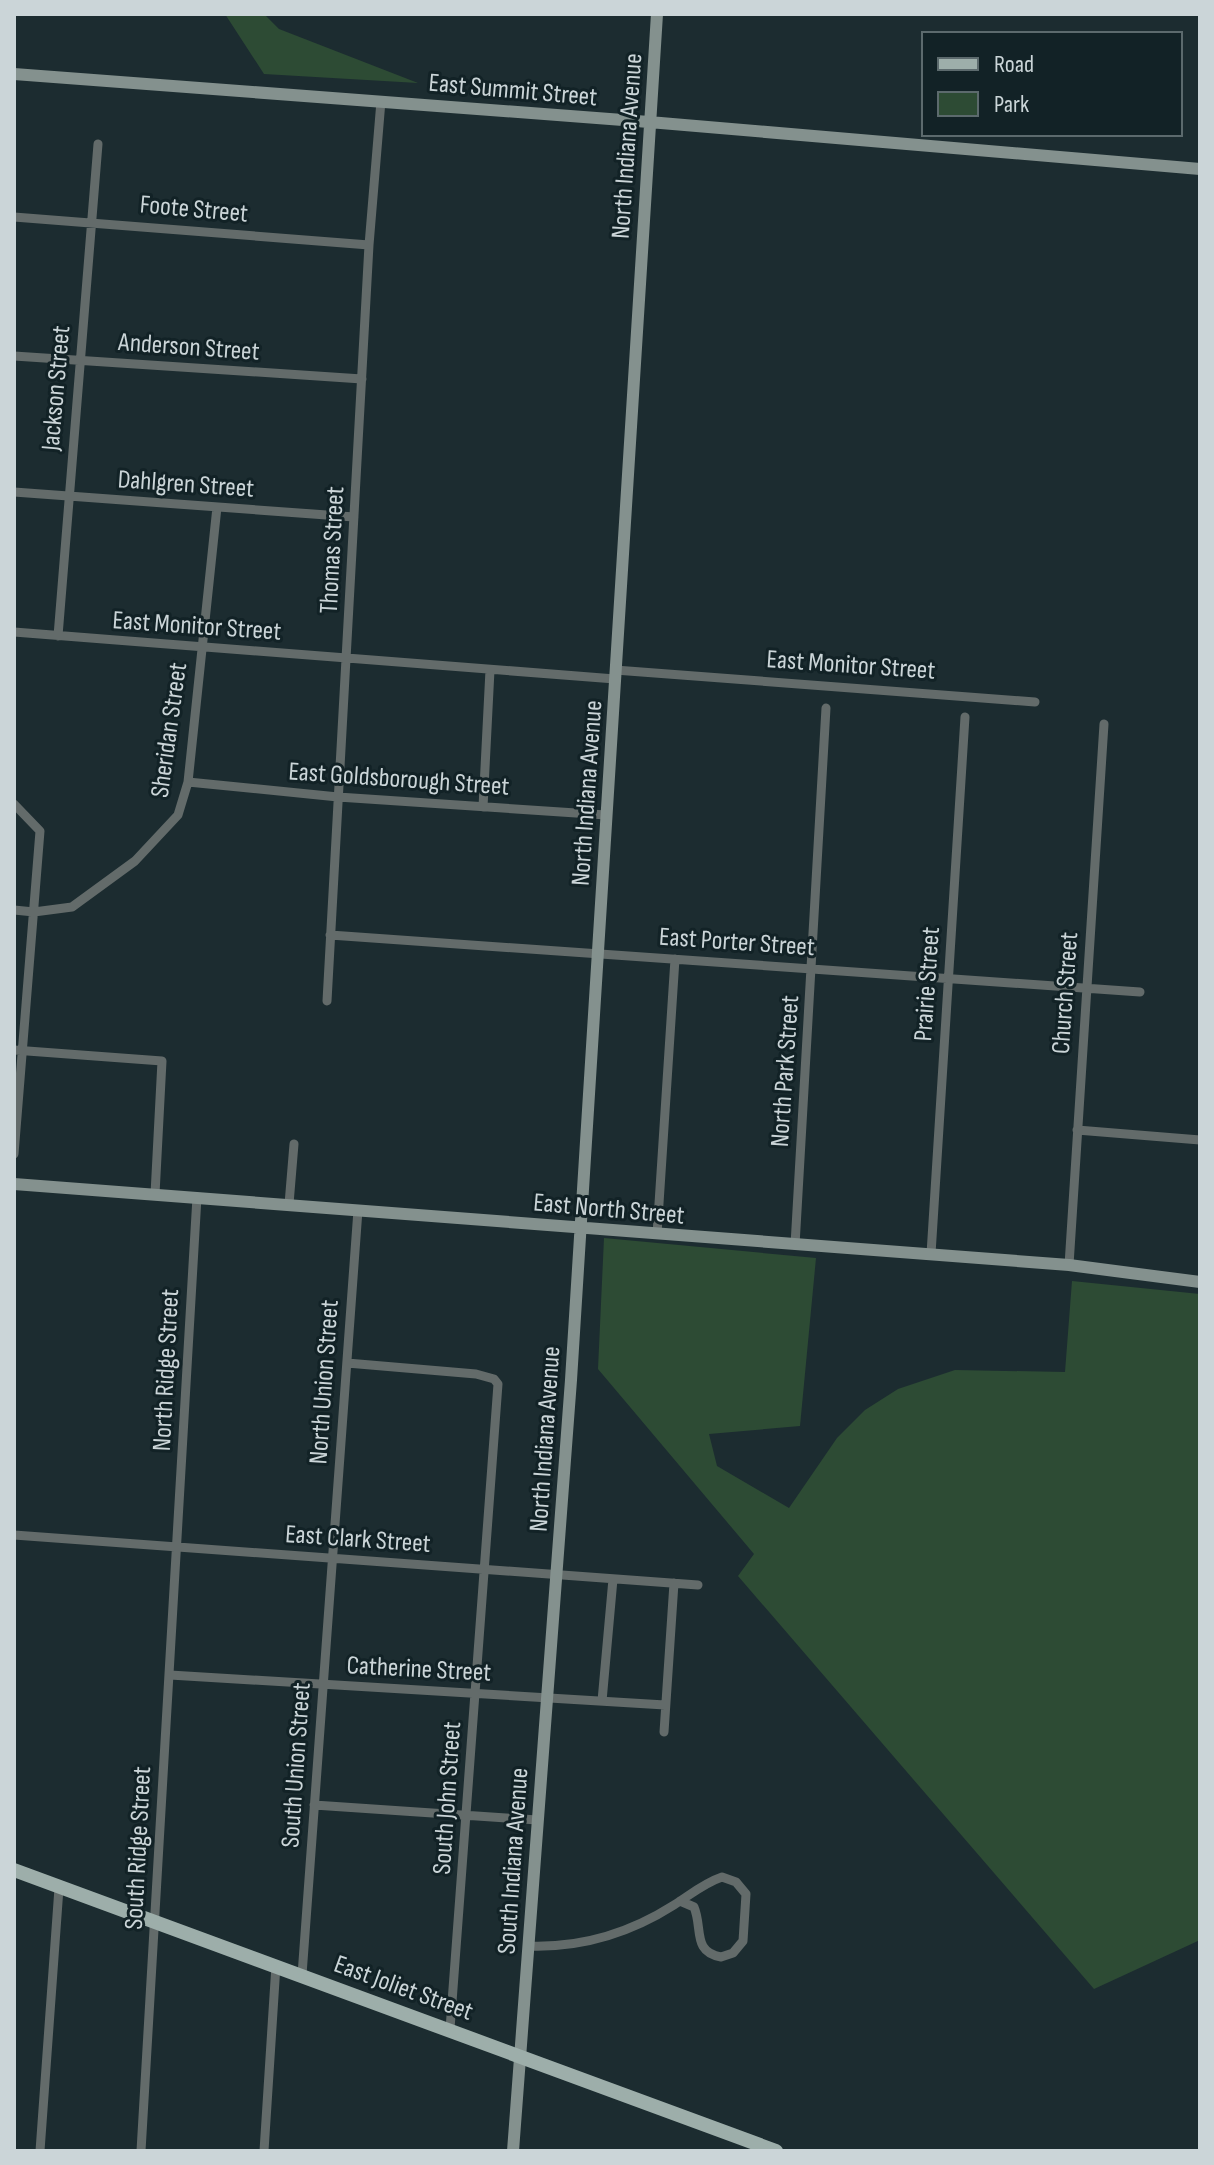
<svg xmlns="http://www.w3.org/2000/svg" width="1214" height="2165" font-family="'Sofia Sans Condensed',sans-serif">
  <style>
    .green { fill: #2d4b34 }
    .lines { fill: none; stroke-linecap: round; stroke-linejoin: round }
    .street { stroke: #636b6a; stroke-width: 9 }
    .secondary { stroke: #84918e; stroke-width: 12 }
    .primary { stroke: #9daeaa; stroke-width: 14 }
    .labels { text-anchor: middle; stroke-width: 6; stroke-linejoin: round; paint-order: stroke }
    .street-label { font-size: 26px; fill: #cbd5d8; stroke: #122226 }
  </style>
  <rect width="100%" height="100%" fill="#1c2c30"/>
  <path class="green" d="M225,14H264L279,29L418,83L264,74Z
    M604,1238L816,1258L800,1426L709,1434L717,1466L789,1508L837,1438L865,1410L898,1389L955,1370L1065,1372L1072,1281L1200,1294V1940L1094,1989L738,1576L754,1554L598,1369Z"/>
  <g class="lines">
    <path class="street" d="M14,217L369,245
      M14,356L362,379
      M14,492L354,517
      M14,632L615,679
      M58,636L98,144
      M615,670L1035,702
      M188,782L338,797L606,815
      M14,804L40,831L14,1154
      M483,807L490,670
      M14,910L34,912L72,907L135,861L178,815L188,782L217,507
      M330,935L1140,992
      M327,1001L369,245L381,101
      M14,1050L162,1061L155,1194
      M1077,1130L1200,1140
      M289,1204L294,1144
      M657,1234L675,959
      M795,1245L826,708
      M931,1254L965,717
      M1069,1265L1104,724
      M347,1363L476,1374L494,1379L498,1384L450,2029
      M14,1535L698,1585
      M170,1675L665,1705
      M602,1701L613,1579
      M664,1732L674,1583
      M314,1805L537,1820
      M528,1946C580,1948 630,1933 674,1905C690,1895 704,1883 722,1877L736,1882L746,1894L743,1941L733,1953L721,1957C692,1952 703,1928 694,1907L680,1901
      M302,1975L358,1210
      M40,2151L59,1888
      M141,2151L197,1197
      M264,2151L276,1965"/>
    <path class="secondary" d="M14,74L649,122L1200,169
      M14,1184L1069,1265L1200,1282
      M513,2151L571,1380L657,14"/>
    <path class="primary" d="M14,1870L776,2151"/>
  </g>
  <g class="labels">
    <g class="street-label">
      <text transform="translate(513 89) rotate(5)" y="9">East Summit Street</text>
      <text transform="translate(626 146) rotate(-86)" y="9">North Indiana Avenue</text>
      <text transform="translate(194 208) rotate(5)" y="9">Foote Street</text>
      <text transform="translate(189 346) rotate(4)" y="9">Anderson Street</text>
      <text transform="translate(55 388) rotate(-85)" y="9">Jackson Street</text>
      <text transform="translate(186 483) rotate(4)" y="9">Dahlgren Street</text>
      <text transform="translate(331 550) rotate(-87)" y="9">Thomas Street</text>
      <text transform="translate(197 625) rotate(4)" y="9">East Monitor Street</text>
      <text transform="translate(851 664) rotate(4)" y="9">East Monitor Street</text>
      <text transform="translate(168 730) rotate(-82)" y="9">Sheridan Street</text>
      <text transform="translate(399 778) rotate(4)" y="9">East Goldsborough Street</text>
      <text transform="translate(586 793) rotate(-86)" y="9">North Indiana Avenue</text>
      <text transform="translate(737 941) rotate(4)" y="9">East Porter Street</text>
      <text transform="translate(926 984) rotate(-86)" y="9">Prairie Street</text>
      <text transform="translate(1064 993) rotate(-86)" y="9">Church Street</text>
      <text transform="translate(784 1071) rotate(-86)" y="9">North Park Street</text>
      <text transform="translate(609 1208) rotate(5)" y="9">East North Street</text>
      <text transform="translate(165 1370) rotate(-87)" y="9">North Ridge Street</text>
      <text transform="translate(323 1382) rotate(-86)" y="9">North Union Street</text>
      <text transform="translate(544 1439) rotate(-86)" y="9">North Indiana Avenue</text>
      <text transform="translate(358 1538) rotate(4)" y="9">East Clark Street</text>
      <text transform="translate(419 1668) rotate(3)" y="9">Catherine Street</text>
      <text transform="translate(295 1765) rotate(-86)" y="9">South Union Street</text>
      <text transform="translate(446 1798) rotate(-86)" y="9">South John Street</text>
      <text transform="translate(137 1848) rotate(-87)" y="9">South Ridge Street</text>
      <text transform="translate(512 1861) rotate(-86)" y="9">South Indiana Avenue</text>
      <text transform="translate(404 1987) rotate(20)" y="9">East Joliet Street</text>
    </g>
  </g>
  <rect width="1214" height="2165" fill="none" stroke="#cbd5d8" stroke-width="32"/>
  <rect x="922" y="32" width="260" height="104" fill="#122226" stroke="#5c6a6d" stroke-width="2"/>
  <rect x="938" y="58" width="40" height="12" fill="#9daeaa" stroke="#5c6a6d" stroke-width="2"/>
  <text x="994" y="72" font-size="24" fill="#cbd5d8">Road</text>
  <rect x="938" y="92" width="40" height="24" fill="#2d4b34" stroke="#5c6a6d" stroke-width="2"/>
  <text x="994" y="112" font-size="24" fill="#cbd5d8">Park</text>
</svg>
